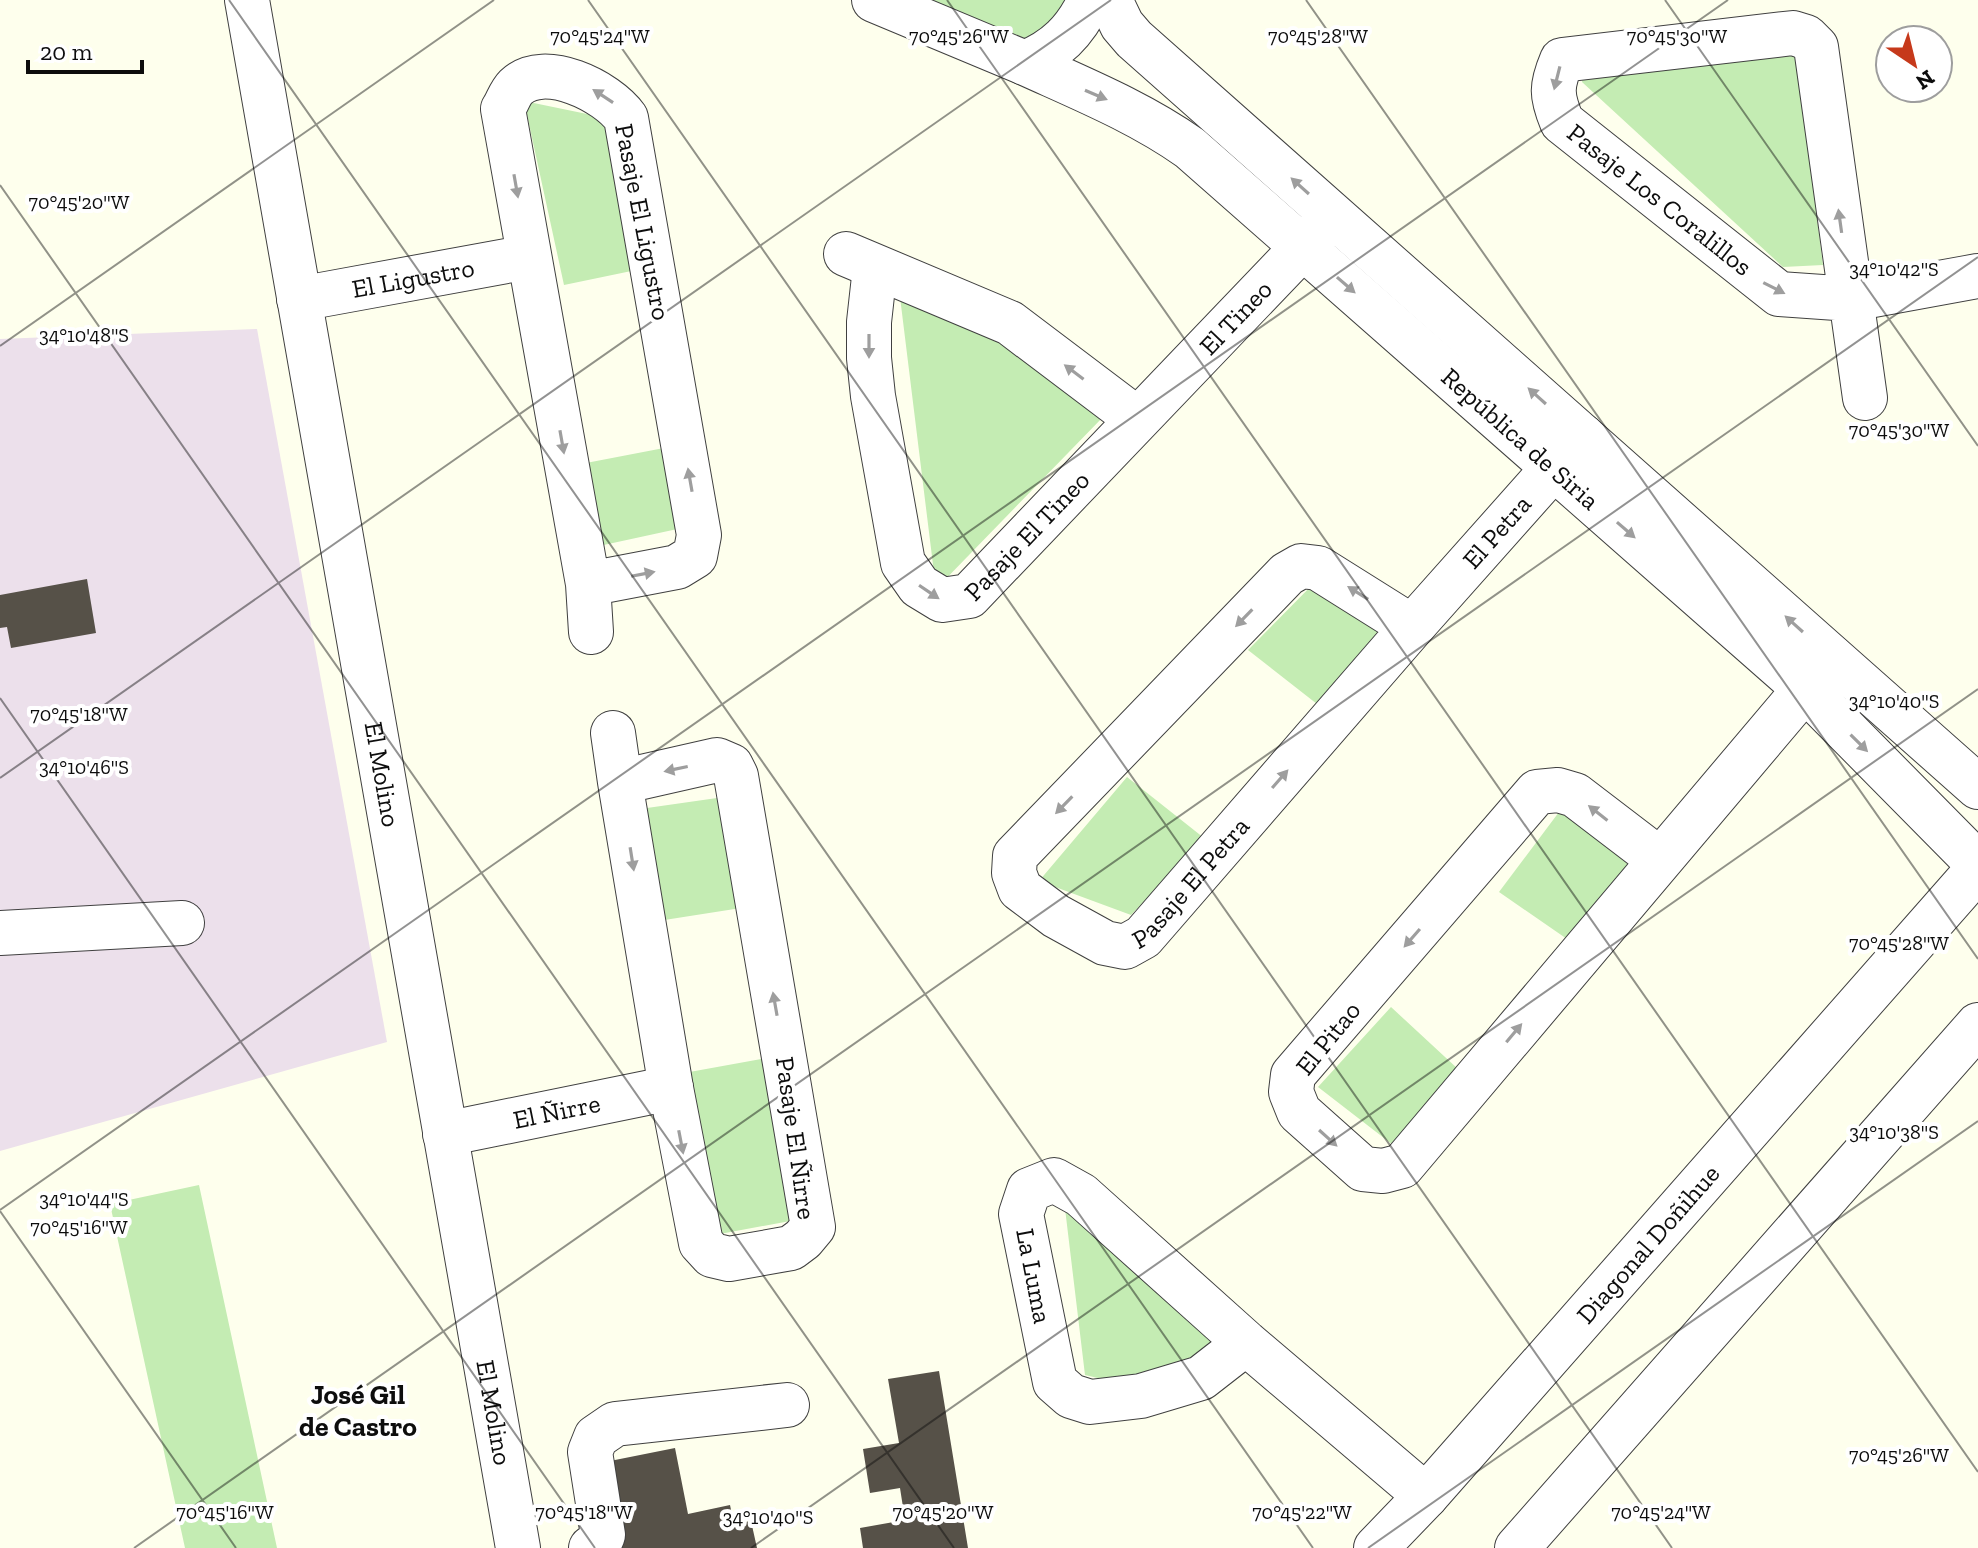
<svg xmlns="http://www.w3.org/2000/svg" width="1978" height="1548" font-family="'Zilla Slab',serif">
  <style>
    .industrial { fill: #ece0eb }
    .green { fill: #c4ecb3 }
    .building { fill: #565148 }
    .lines { fill: none; stroke-linecap: round; stroke-linejoin: round }
    .minor-casing { stroke: #404040; stroke-width: 46 }
    .minor { stroke: #fff; stroke-width: 44 }
    .oneway { fill: #9e9e9e }
    .ticks { fill: none; stroke: #0d0d0d; stroke-width: 2; stroke-opacity: 0.45 }
    .labels { text-anchor: middle; stroke-width: 8; stroke-linejoin: round; paint-order: stroke }
    .street-label { font-size: 26px; fill: #0d0d0d; stroke: #fff }
    .neighbourhood-label { font-size: 28px; font-weight: bold; fill: #0d0d0d; stroke: #fff }
    .ticks-label { font-size: 20px; text-anchor: middle; fill: #0d0d0d; stroke: #fff; stroke-width: 8; stroke-linejoin: round; paint-order: stroke }
  </style>
  <rect width="100%" height="100%" fill="#feffed"/>
  <path class="industrial" d="M257,329L387,1042L0,1151V339Z"/>
  <path class="green" d="M913,0H1070L1040,37L1022,45Z
    M1794,38L1823,265L1783,267L1582,82L1585,65Z
    M524,101L621,121L641,269L564,285Z
    M900,297L1007,328L1103,417L936,589Z
    M664,448L682,528L599,546L586,463Z
    M1323,574L1386,627L1317,704L1248,650Z
    M1127,777L1204,838L1131,915L1039,881Z
    M724,797L741,908L658,921L640,809Z
    M1562,808L1635,864L1567,939L1499,892Z
    M1391,1007L1458,1069L1393,1145L1318,1087Z
    M773,1057L801,1219L709,1236L684,1073Z
    M199,1185L277,1548H185L110,1204Z
    M1064,1200L1217,1339L1199,1367L1136,1387L1085,1375Z"/>
  <path class="building" d="M87,579L96,633L11,648L7,627L0,628V595Z
    M939,1371L968,1548H863L860,1528L905,1520L900,1488L870,1493L863,1449L899,1443L888,1379Z
    M675,1448L688,1514L730,1505L734,1524L751,1521L757,1548H622L605,1462Z"/>
  <g class="lines">
    <defs>
      <g id="minor">
        <path id="s1" d="M247,0L518,1548"/>
        <path d="M874,0L1025,63C1056,50 1075,32 1090,0"/>
        <path d="M1110,0L1122,25L1134,39L1978,787"/>
        <path id="s2" d="M1025,63C1082,89 1139,112 1190,148L1805,689L1978,864"/>
        <path d="M846,254L1010,323L1137,419"/>
        <path id="s3" d="M875,268L869,322V358L873,396L903,563L919,586L942,600L969,596L1324,225"/>
        <path id="s4" d="M299,299L528,257"/>
        <path id="s5" d="M1865,398L1816,47L1806,37L1793,33L1562,60C1551,86 1551,95 1562,122L1779,294L1851,299L1978,276"/>
        <path d="M588,584L677,567L695,556L699,535L626,118C607,91 544,60 516,87C510,93 507,103 503,109L588,584L591,632"/>
        <path id="s6" d="M1412,627L1318,568L1301,566L1287,574L1015,856L1014,873L1020,889L1056,916L1105,943L1125,947L1143,937L1412,627L1582,436"/>
        <path d="M613,733L620,782L671,1088L701,1243L712,1255L729,1259L791,1248L803,1239L813,1227L736,776L731,766L717,760L620,782"/>
        <path d="M1660,860L1575,795L1558,790L1537,792L1293,1075L1291,1092L1299,1112L1363,1169L1383,1171L1402,1166L1805,689L1831,657"/>
        <path d="M0,933L182,923"/>
        <path id="s7" d="M445,1134L671,1088"/>
        <path d="M1246,1343L1201,1378L1141,1396L1090,1402L1071,1396L1055,1382L1021,1214L1029,1190L1054,1180L1081,1195L1246,1343L1426,1496"/>
        <path d="M591,1548L600,1542L603,1535L590,1452L596,1437L615,1424L787,1405"/>
        <path id="s8" d="M1376,1548L1426,1496L1978,869"/>
        <path d="M1517,1548L1978,1025"/>
      </g>
    </defs>
    <use href="#minor" class="minor-casing"/>
    <use href="#minor" class="minor"/>
  </g>
  <defs><path id="oneway-solid" d="M-6-.8H1V-3.2L6.5 0L1 3.2V.8H-6Z" transform="scale(2)"/></defs>
  <g class="oneway">
    <use href="#oneway-solid" transform="translate(1557 78) rotate(104)"/>
    <use href="#oneway-solid" transform="translate(1096 95) rotate(23)"/>
    <use href="#oneway-solid" transform="translate(603 96) rotate(-147)"/>
    <use href="#oneway-solid" transform="translate(516 186) rotate(80)"/>
    <use href="#oneway-solid" transform="translate(1300 186) rotate(-138)"/>
    <use href="#oneway-solid" transform="translate(1840 221) rotate(-98)"/>
    <use href="#oneway-solid" transform="translate(1346 285) rotate(41)"/>
    <use href="#oneway-solid" transform="translate(1774 288) rotate(27)"/>
    <use href="#oneway-solid" transform="translate(869 346) rotate(90)"/>
    <use href="#oneway-solid" transform="translate(1074 372) rotate(-143)"/>
    <use href="#oneway-solid" transform="translate(1537 396) rotate(-138)"/>
    <use href="#oneway-solid" transform="translate(562 442) rotate(80)"/>
    <use href="#oneway-solid" transform="translate(690 480) rotate(-100)"/>
    <use href="#oneway-solid" transform="translate(1626 530) rotate(41)"/>
    <use href="#oneway-solid" transform="translate(643 574) rotate(-11)"/>
    <use href="#oneway-solid" transform="translate(929 592) rotate(34)"/>
    <use href="#oneway-solid" transform="translate(1358 593) rotate(-148)"/>
    <use href="#oneway-solid" transform="translate(1244 618) rotate(134)"/>
    <use href="#oneway-solid" transform="translate(1794 624) rotate(-138)"/>
    <use href="#oneway-solid" transform="translate(1859 743) rotate(45)"/>
    <use href="#oneway-solid" transform="translate(676 769) rotate(168)"/>
    <use href="#oneway-solid" transform="translate(1280 779) rotate(-49)"/>
    <use href="#oneway-solid" transform="translate(1064 805) rotate(134)"/>
    <use href="#oneway-solid" transform="translate(1598 813) rotate(-142)"/>
    <use href="#oneway-solid" transform="translate(632 859) rotate(81)"/>
    <use href="#oneway-solid" transform="translate(1412 938) rotate(131)"/>
    <use href="#oneway-solid" transform="translate(775 1004) rotate(-100)"/>
    <use href="#oneway-solid" transform="translate(1514 1033) rotate(-50)"/>
    <use href="#oneway-solid" transform="translate(1328 1138) rotate(42)"/>
    <use href="#oneway-solid" transform="translate(681 1142) rotate(79)"/>
  </g>
  <path class="ticks" d="M229,0L1313,1548M588,0L1672,1548M947,0L1978,1472M1306,0L1978,959M1665,0L1978,446M0,185L954,1548M0,346L494,0M0,698L595,1548M0,778L1111,0M0,1210L1728,0M0,1211L236,1548M134,1548L1978,257M751,1548L1978,689M1368,1548L1978,1121"/>
  <g class="labels">
    <g class="street-label">
      <text dy="9" stroke="none"><textPath href="#s5" startOffset="804">Pasaje Los Coralillos</textPath></text>
      <text transform="translate(643 222) rotate(79)" y="9">Pasaje El Ligustro</text>
      <text dy="9" stroke="none"><textPath href="#s4" startOffset="116">El Ligustro</textPath></text>
      <text dy="9" stroke="none"><textPath href="#s3" startOffset="766">El Tineo</textPath></text>
      <text dy="9" stroke="none"><textPath href="#s2" startOffset="626">República de Siria</textPath></text>
      <text dy="9" stroke="none"><textPath href="#s3" startOffset="464">Pasaje El Tineo</textPath></text>
      <text dy="9" stroke="none"><textPath href="#s6" startOffset="1250">El Petra</textPath></text>
      <text dy="9" stroke="none"><textPath href="#s1" startOffset="786">El Molino</textPath></text>
      <text dy="9" stroke="none"><textPath href="#s6" startOffset="784">Pasaje El Petra</textPath></text>
      <text transform="translate(1328 1038) rotate(-51)" y="9">El Pitao</text>
      <text dy="9" stroke="none"><textPath href="#s7" startOffset="114">El Ñirre</textPath></text>
      <text transform="translate(796 1138) rotate(82)" y="9">Pasaje El Ñirre</text>
      <text dy="9" stroke="none"><textPath href="#s8" startOffset="408">Diagonal Doñihue</textPath></text>
      <text transform="translate(1034 1276) rotate(79)" y="9">La Luma</text>
      <text dy="9" stroke="none"><textPath href="#s1" startOffset="1434">El Molino</textPath></text>
    </g>
    <g class="neighbourhood-label">
      <text x="358" y="1404">José Gil<tspan x="358" dy="32">de Castro</tspan></text>
    </g>
  </g>
  <g class="ticks-label">
    <text x="600" y="43">70°45'24"W</text>
    <text x="959" y="43">70°45'26"W</text>
    <text x="1677" y="43">70°45'30"W</text>
    <text x="1318" y="43">70°45'28"W</text>
    <text x="79" y="209">70°45'20"W</text>
    <text x="1894" y="276">34°10'42"S</text>
    <text x="84" y="342">34°10'48"S</text>
    <text x="1899" y="437">70°45'30"W</text>
    <text x="1894" y="708">34°10'40"S</text>
    <text x="79" y="721">70°45'18"W</text>
    <text x="84" y="774">34°10'46"S</text>
    <text x="1899" y="950">70°45'28"W</text>
    <text x="1894" y="1139">34°10'38"S</text>
    <text x="84" y="1206">34°10'44"S</text>
    <text x="79" y="1234">70°45'16"W</text>
    <text x="1899" y="1462">70°45'26"W</text>
    <text x="225" y="1519">70°45'16"W</text>
    <text x="584" y="1519">70°45'18"W</text>
    <text x="943" y="1519">70°45'20"W</text>
    <text x="1302" y="1519">70°45'22"W</text>
    <text x="1661" y="1519">70°45'24"W</text>
    <text x="768" y="1524">34°10'40"S</text>
  </g>
  <g transform="translate(1914 64) rotate(145)"><circle r="38" fill="#ffffff" stroke="#9e9e9e" stroke-width="2"/>
  <path d="M0-6L14 30L0 20L-14 30Z" fill="#c6391b"/>
  <text y="-12" font-size="22" font-weight="bold" text-anchor="middle" fill="#0d0d0d">N</text>
  </g>
  <path d="M28 60v12h114v-12" fill="none" stroke="#0d0d0d" stroke-width="4"/>
  <text x="40" y="60" font-size="24" fill="#0d0d0d" stroke="#ffffff" stroke-width="6" paint-order="stroke">20 m</text>
</svg>
